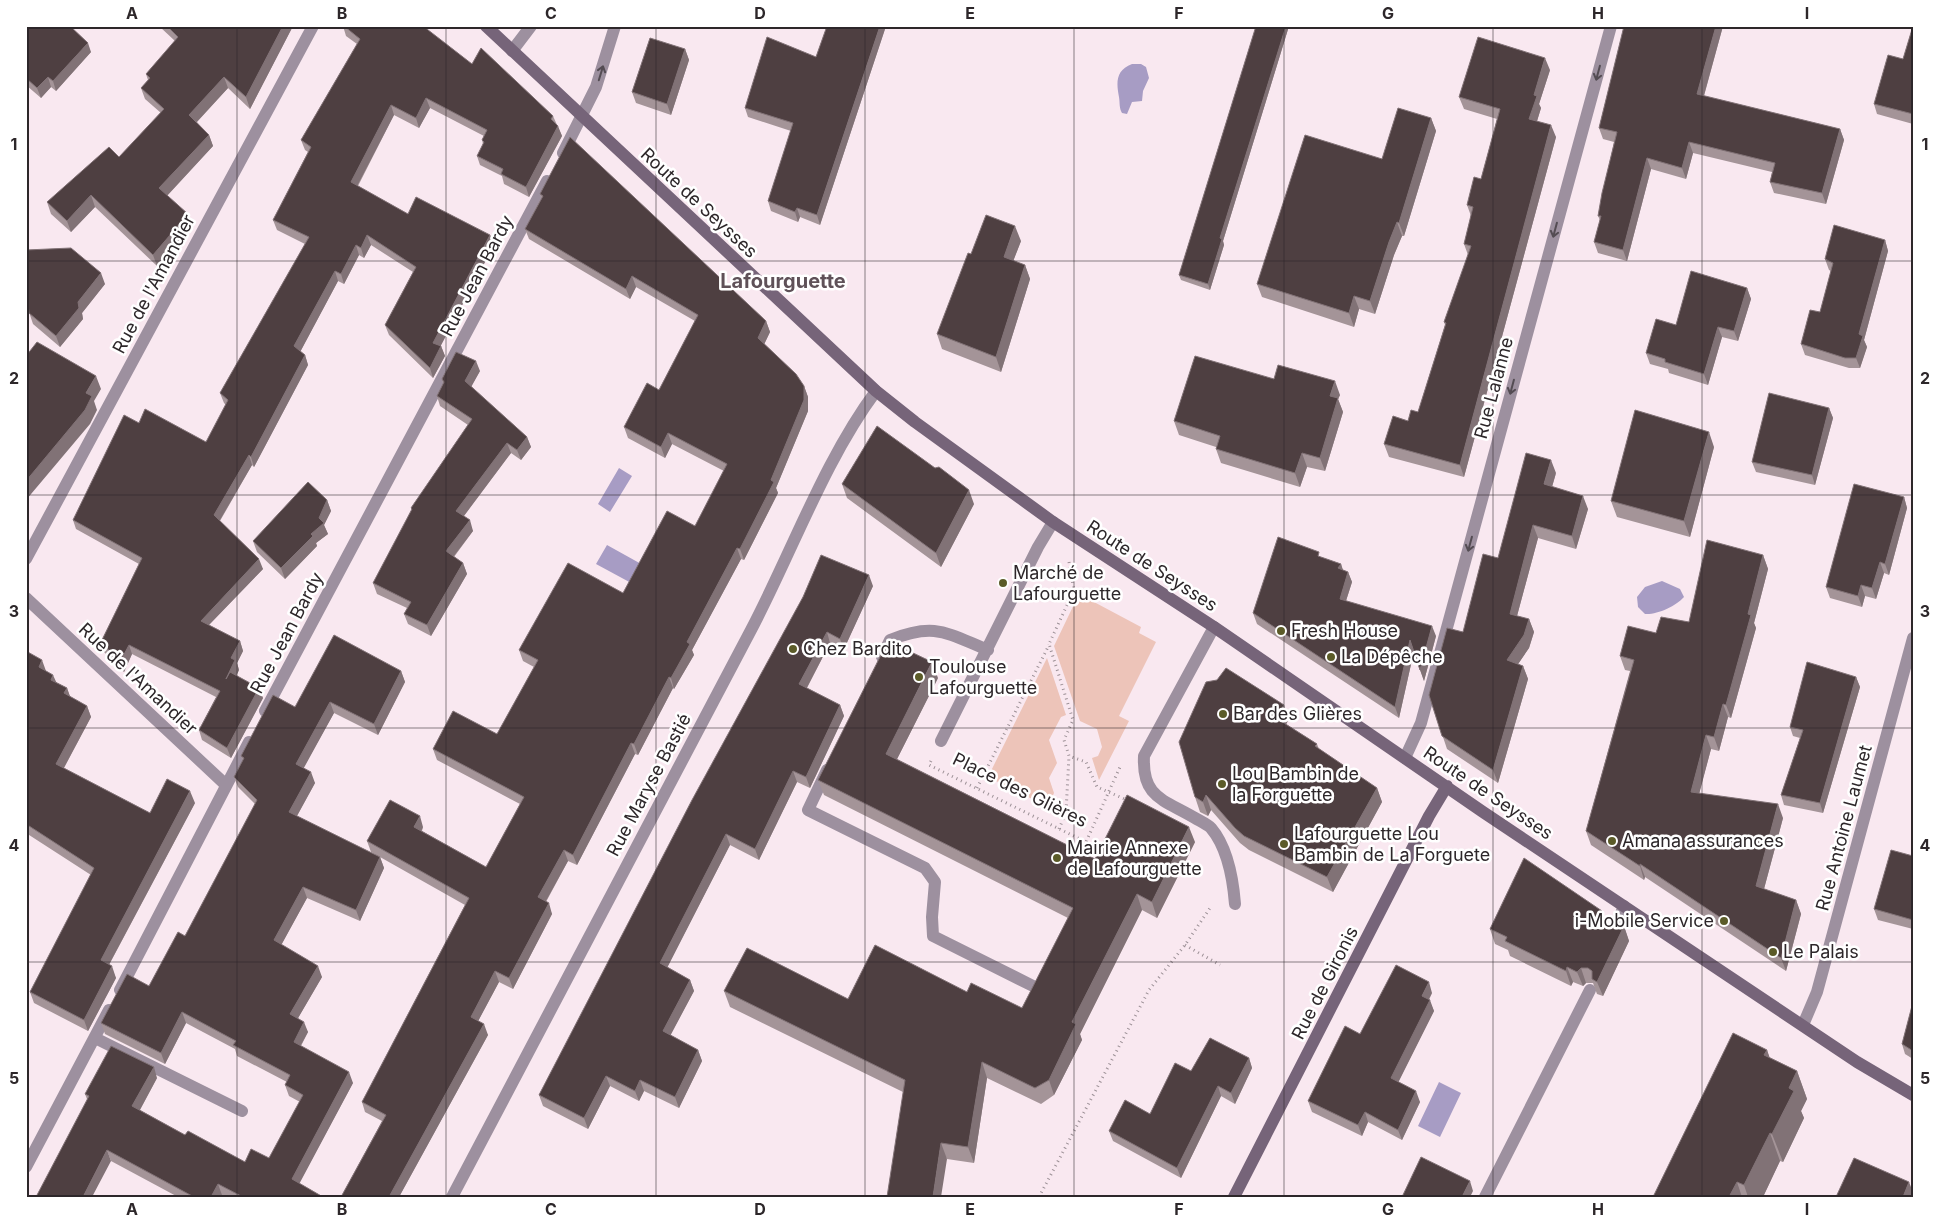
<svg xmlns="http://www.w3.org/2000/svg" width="1939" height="1223" font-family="Inter,sans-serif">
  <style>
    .green { fill: #edc4b9 }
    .water { fill: #a79cc4 }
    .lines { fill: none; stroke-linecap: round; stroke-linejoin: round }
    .path { stroke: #9c9096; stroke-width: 3; stroke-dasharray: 1 4; stroke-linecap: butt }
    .lane { stroke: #9d909f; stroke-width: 12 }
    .street { stroke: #9d909f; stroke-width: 12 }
    .secondary { stroke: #766479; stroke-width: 12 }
    .wall { fill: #a49498 }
    .shaded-wall { fill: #817276 }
    .building { fill: #4e3f41; stroke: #817276 }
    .oneway { stroke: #544c53 }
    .grid { fill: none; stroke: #2d272a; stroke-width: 1; stroke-opacity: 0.55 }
    .poi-dot { fill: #5b5b28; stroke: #fff; stroke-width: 2 }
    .labels { text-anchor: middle; stroke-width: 5; stroke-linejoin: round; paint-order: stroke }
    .street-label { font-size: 18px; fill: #2d272a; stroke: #fff }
    .poi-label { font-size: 18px; fill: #2d272a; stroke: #fff; text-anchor: start }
    .quarter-label { font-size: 20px; font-weight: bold; fill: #5f5158; stroke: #fff }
    .neatline { fill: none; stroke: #2d272a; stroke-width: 2 }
    .grid-label { font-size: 16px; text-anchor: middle; font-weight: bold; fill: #2d272a }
  </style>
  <rect width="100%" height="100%" fill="#f9e8f0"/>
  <path class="green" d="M1079,594L1141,627L1139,633L1156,642L1119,716L1129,721L1099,780L1092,758L1098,756L1102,747L1097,729L1080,721L1054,646Z
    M1047,658L1066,715L1061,717L1049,740L1057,763L1049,778L1054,793L1048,807L988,777Z"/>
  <path class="water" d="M1132,64H1141L1146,67L1149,78L1143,91L1142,101L1132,102L1127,114L1122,113C1119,108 1120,103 1119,97C1116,82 1116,70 1132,64Z
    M619,468L632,476L610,512L598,504Z
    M607,545L643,565L633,584L596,564Z
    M1662,581L1680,589L1684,597C1676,606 1657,615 1645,614L1638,607L1637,597L1645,587Z
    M1439,1082L1461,1093L1440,1137L1418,1126Z"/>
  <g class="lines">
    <path class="path" d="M1069,562L1074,590L1049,644L1073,720L1064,740L1069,756L1086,762L1097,787L1127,800
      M931,761L929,765L1086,842L1120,767
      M977,788L1049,645
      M1059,829L1066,812L1069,756
      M1185,945L1220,965
      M1039,1197L1149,990L1185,945L1210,908"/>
    <path class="lane" d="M512,51L531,26
      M581,117L596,87L615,26
      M882,657L890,640C935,622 946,633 988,650
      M941,741L1038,547L1053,522
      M827,770L808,810L925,868L935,882L932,917L933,936L1035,987
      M1614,931L1624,906
      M1485,1197L1590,990"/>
    <path class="street" d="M563,153L581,117
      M26,559L313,26
      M26,598L226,785
      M1214,627L1144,756C1142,798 1163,799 1195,818C1200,821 1207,824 1211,828C1228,848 1233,879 1235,904
      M265,711L547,181
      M1405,758L1421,723L1611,26
      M120,990L249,742
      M1803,1025L1817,992L1913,638
      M95,1038L242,1111
      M26,1167L109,1010
      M452,1197C552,1008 651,819 751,630C792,552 824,461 876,391"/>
    <path class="secondary" d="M486,26L876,391L915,422L1053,522L1214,627L1483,812L1857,1062L1913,1095
      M1234,1197L1429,816L1447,786"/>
  </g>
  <path class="wall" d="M26,26L91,52L56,91L51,87L41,98L26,85Z
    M159,26H293L250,109L228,88L197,122L209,135L213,146L167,196L192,225L157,266L95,207L71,232L51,214L47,202L119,157L161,113L145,99L141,88L148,80L146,74L175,41Z
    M343,26L472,64L553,116L562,136L529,197L504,184L502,176L480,165L477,156L483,144L482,140L484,136L430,108L419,128L394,115L358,186L408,214L490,235L494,245L440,346H441L445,356L433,378L389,335L385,325L413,272L371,245L364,258L359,255L344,284L338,281L300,352L305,355L308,365L254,467L252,465L220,521L263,569L209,625L240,641L243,651L237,663L239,670L236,676L263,698L231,758L202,740L199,730L216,697L132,654L124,672L104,652L101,642L139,564L76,529L73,520L139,423L206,442L226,405L224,403L220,393L305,244L277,230L273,220L308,152L305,150L301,140L357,44L346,36Z
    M827,26H886L820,225L800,217L798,222L771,211L768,201L791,131L748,117L745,108L816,57Z
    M1256,26H1289L1223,241L1224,245L1210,290L1181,280L1179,275Z
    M1624,26H1723L1704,96L1840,129L1844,140L1826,204L1774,193L1770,182L1772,172L1693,153L1686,179L1651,169L1627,261L1598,253L1594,242L1600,220L1598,216L1614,142L1603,139L1599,128Z
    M1913,26V124L1877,114L1874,104L1903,59Z
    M685,49L689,60L671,115L636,103L632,92Z
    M1550,70L1539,104L1541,108L1537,121L1556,137L1464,477L1389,457L1384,444L1418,412L1445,325L1444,322L1468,255L1464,244L1471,216L1467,205L1481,179L1497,119L1464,109L1459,97Z
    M1431,118L1436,131L1404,236H1402L1394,255L1375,314L1359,309L1354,327L1262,297L1257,284L1382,159Z
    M540,194L766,321L770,332L764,344L804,386L808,397V411L776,488L778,493L744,560L741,559L692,650L694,655L674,689L673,688L638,755L635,754L577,865L568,861L546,902L552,914L513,989L499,982L478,1021L488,1035L399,1197H341L382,1121L365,1112L362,1102L465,905L380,857L384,868L360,921L307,898L281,945L322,977L298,1018L308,1032L301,1046L353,1083L299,1183L323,1197H226L222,1195L221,1197H178L111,1161L85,1094L157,1078L140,1110L185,1135L245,1162L269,1158L300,1102L289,1096L285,1085L287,1082L237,1056L235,1049L186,1023L165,1064L105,1034L101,1023L149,986L185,936L255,804L238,787L234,777L243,761L241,756L295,707L401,671L405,682L378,735L334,713L303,768L315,783L297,816L378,856L371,852L367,841L423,827L422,831L486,867L520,804L437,760L433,749L497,734L534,667L523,661L519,650L623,593L695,526L724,471L672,444L665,458L628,438L624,427L659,390L695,321L636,287L630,299L529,239L525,229L541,198Z
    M1885,240L1888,251L1864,340L1867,347L1860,368H1849L1805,355L1801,344L1820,312L1831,271L1829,270L1825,259Z
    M1021,241L1013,261L1025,265L1030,279L1001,372L942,349L937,334L971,254Z
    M26,250L105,284L82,313L83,319L60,347L33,324L29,312L26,310Z
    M1747,288L1751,299L1738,341L1722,337L1708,385L1669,373L1668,369L1650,364L1646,353L1676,325Z
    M480,371L471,386L527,437L531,447L521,460L511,453L464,516L473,531L454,557L463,563L467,574L431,636L408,624L404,614L407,608L377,594L373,583L412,510L411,508L468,425L440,406L437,396L443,384L442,379Z
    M1274,379L1340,395L1338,399L1343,412L1325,471L1307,467L1300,487L1221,463L1216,449V447L1179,435L1174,421Z
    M1829,408L1833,418L1815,485L1756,472L1752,462Z
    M1714,447L1690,537L1617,517L1611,501Z
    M1556,473L1552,487L1588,509L1576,549L1538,538L1517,616L1529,619L1534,632L1529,648L1518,664L1523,666L1528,679L1498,783L1447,749L1429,695L1463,632Z
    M842,484L974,504L941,567L847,498Z
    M1904,497L1907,508L1889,575L1884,573L1876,599L1865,596L1862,607L1830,598L1826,587Z
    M327,500L331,511L324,525L328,534L316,543L317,546L285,579L257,552L253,541Z
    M1763,555L1768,569L1754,623L1756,628L1731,718L1728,717L1719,751L1711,749L1699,793L1783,818L1764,889L1796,900L1801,914L1786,971L1645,877L1644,880L1591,845L1586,831L1630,671L1625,670L1620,656L1656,633L1689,622Z
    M1321,557L1341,564L1343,570L1348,572L1352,582L1346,601L1436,636L1424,681L1414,651L1399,718L1257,624L1253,613Z
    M873,586L844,649L830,643L807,688L840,705L844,716L810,788L797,782L759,860L730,845L667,967L690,980L694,991L670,1035L698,1050L702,1061L679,1108L644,1091L639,1101L610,1086L588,1129L543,1106L539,1095L803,597Z
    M26,651L46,671L56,682L67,688L70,697L87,706L91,717L64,768L150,813L195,803L109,965L116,978L88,1031L34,1003L30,992L91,875L26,833Z
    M1856,677L1860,687L1823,813L1784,805L1781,795L1800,738L1793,736L1790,727Z
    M938,678L897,759L1095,859L1195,842L1157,918L1142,910L1080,1034L1082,1040L1054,1095L1041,1104L987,1078L974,1163L947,1159L903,1092L730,1007L724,991L848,999L967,992L1022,1008L1068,918L824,795L818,780Z
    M1289,719L1286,724L1317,744L1319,749L1377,788L1382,802L1333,892L1249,850L1240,843L1211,810L1208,816L1200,812L1195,797Z
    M1913,856V929L1878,920L1874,909Z
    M1606,924L1624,926L1629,941L1603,996L1597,994L1593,983H1586L1583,986L1573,982L1571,986L1510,956L1508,950L1495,944L1490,929Z
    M1432,993L1429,1000L1434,1011L1398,1082L1420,1102L1402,1140L1368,1122L1362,1136L1312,1112L1308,1101L1360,1034Z
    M1913,1002V1059L1905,1054L1902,1044Z
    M1767,1050L1769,1057L1797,1071L1807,1099L1801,1111L1804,1118L1783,1162L1780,1161L1763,1197H1653Z
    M1249,1058L1252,1068L1235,1104L1221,1096L1181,1178L1113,1141L1109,1131L1150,1114L1191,1071Z"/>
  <path class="shaded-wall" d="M283,26H293L250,109L246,97Z
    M880,26H886L820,225L817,215Z
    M1286,26H1289L1223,241L1224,245L1210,290L1208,284L1220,238Z
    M1716,26H1723L1701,106L1697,94Z
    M88,43L91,52L56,91L53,81Z
    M685,49L689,60L671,115L667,104Z
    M1545,58L1550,70L1539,104L1541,108L1534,131L1529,119L1534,95Z
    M48,77L51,87L41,98L37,88Z
    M224,77L228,88L193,126L189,115Z
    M426,98L430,108L419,128L416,118Z
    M391,105L394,115L354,192L351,182Z
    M1431,118L1436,131L1404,236L1399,223Z
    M1551,125L1556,137L1464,477L1460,465Z
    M558,126L562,136L529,197L526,187Z
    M1840,129L1844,140L1826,204L1822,193Z
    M209,135L213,146L163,200L159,188Z
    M1689,142L1693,153L1686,179L1682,168Z
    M1647,158L1651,169L1627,261L1623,250Z
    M91,195L95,207L71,232L67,221Z
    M797,208L800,217L798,222L795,212Z
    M188,214L192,225L157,266L153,255Z
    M1397,222L1402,236L1394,255L1375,314L1370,301L1389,242Z
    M1015,226L1021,241L1009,272L1004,257Z
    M367,235L371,245L364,258L361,248Z
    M490,235L494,245L437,353L433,343Z
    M1885,240L1888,251L1864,340L1867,347L1860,368L1856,358L1859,334Z
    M356,245L359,255L344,284L341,274Z
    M1025,265L1030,279L1001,372L996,357Z
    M335,271L338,281L298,356L294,346Z
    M101,273L105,284L82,313L83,319L60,347L56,336L78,302Z
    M632,276L636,287L630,299L626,289Z
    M1747,288L1751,299L1738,341L1734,331Z
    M1354,296L1359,309L1354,327L1349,313Z
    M766,321L770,332L762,349L758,338Z
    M1718,327L1722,337L1708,385L1704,374Z
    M441,346L445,356L433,378L430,368Z
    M305,355L308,365L254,467L251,457Z
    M476,361L480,371L469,391L465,381Z
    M96,376L101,389L94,401L97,410L90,424L26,500V481L86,393Z
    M1335,381L1340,395L1338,399L1343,412L1325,471L1320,458L1330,396Z
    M804,386L808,397V411L776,488L778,493L744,560L740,549L771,480Z
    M1829,408L1833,418L1815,485L1812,475Z
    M1709,432L1714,447L1690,537L1684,521Z
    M668,433L672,444L665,458L661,447Z
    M527,437L531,447L521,460L517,450Z
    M507,443L511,453L460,521L456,511Z
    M1302,453L1307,467L1300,487L1295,473Z
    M249,455L252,465L217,525L214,515Z
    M1551,460L1556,473L1549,497L1544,484Z
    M969,490L974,504L941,567L936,553Z
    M1583,496L1588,509L1576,549L1572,536Z
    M1904,497L1907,508L1889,575L1885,564Z
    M327,500L331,511L324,525L328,534L316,543L317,546L285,579L281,568L311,534Z
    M470,520L473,531L450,561L446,551Z
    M1533,525L1538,538L1514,627L1510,614Z
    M737,548L741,559L692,650L694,655L674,689L671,678L687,642Z
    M1763,555L1768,569L1754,623L1756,628L1731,718L1726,705L1748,614Z
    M259,559L263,569L204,630L201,621Z
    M1880,562L1884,573L1876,599L1872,588Z
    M463,563L467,574L431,636L427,625Z
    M1341,564L1344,574L1338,568Z
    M1348,572L1352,582L1343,610L1340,599Z
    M869,575L873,586L844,649L840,639Z
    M1861,585L1865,596L1862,607L1858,596Z
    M1529,619L1534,632L1529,648L1512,673L1507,660Z
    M1432,626L1436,636L1424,681L1420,670Z
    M827,632L830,643L803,695L799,684Z
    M1410,640L1414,651L1399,718L1395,707Z
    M240,641L243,651L237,663L239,670L230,689L226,679L231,658Z
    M129,645L132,654L124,672L120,662Z
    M42,660L46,671L43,679L39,667Z
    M932,662L938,678L892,769L886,754Z
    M1523,666L1528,679L1498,783L1493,770Z
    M401,671L405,682L378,735L374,724Z
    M53,675L58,686L51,680Z
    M669,677L673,688L638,755L634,744Z
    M1856,677L1860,687L1823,813L1820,803Z
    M67,688L71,699L64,693Z
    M259,688L263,698L231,758L227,748Z
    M330,702L334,713L300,775L296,764Z
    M1723,704L1728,717L1719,751L1714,737Z
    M840,705L844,716L810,788L806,777Z
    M1284,705L1289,719L1282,732L1276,718Z
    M87,706L91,717L60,775L56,764Z
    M1706,735L1711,749L1696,806L1691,792Z
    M631,743L635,754L577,865L573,855Z
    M793,771L797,782L759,860L755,849Z
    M311,772L315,783L293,823L289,812Z
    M1377,788L1382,802L1333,892L1327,877Z
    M190,791L195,803L105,972L101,960Z
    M1206,795L1211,810L1208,816L1203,802Z
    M1778,804L1783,818L1761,900L1756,886Z
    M420,816L423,827L418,838L414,827Z
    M1189,827L1195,842L1157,918L1152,902Z
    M726,834L730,845L664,974L660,963Z
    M564,850L568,861L542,908L538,897Z
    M380,857L384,868L360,921L356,910Z
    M1640,864L1645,877L1644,880L1640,866Z
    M303,887L307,898L278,951L274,940Z
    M1137,894L1142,910L1080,1034L1082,1040L1054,1095L1049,1080L1072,1022Z
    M1796,900L1801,914L1786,971L1781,958Z
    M549,903L552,914L513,989L509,978Z
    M1602,911L1607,926L1601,918Z
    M1624,926L1629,941L1603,996L1597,982Z
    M112,966L116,978L88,1031L84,1020Z
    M318,966L322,977L294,1025L290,1014Z
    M1567,967L1573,982L1571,986L1566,971Z
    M1581,968L1586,983L1583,986L1577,972Z
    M495,971L499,982L475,1027L471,1017Z
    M690,980L694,991L667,1042L663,1031Z
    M1429,982L1432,993L1425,1006L1422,996Z
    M1430,1000L1434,1011L1395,1089L1391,1078Z
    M182,1012L186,1023L165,1064L161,1053Z
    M304,1022L308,1032L297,1052L294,1042Z
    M484,1024L488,1035L399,1197H389Z
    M698,1050L702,1061L679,1108L675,1097Z
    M1767,1050L1777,1078L1764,1055Z
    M1249,1058L1252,1068L1235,1104L1231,1093Z
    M982,1062L987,1078L974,1163L968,1147Z
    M154,1067L157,1078L136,1117L132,1106Z
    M1797,1071L1807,1099L1801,1111L1804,1118L1783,1162L1772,1134L1789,1088Z
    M349,1072L353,1083L296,1190L292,1179Z
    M606,1076L610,1086L588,1129L584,1118Z
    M640,1080L644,1091L639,1101L635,1091Z
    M1218,1086L1221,1096L1181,1178L1177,1168Z
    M1416,1091L1420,1102L1402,1140L1398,1130Z
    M1365,1112L1368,1122L1362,1136L1358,1125Z
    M1770,1133L1780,1161L1763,1197H1748L1744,1185Z
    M941,1143L947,1159L941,1197H933Z
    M107,1150L111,1161L92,1197H83Z
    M1470,1181L1473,1191L1470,1197H1462Z
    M1737,1182L1742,1197H1729Z
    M1909,1182L1913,1192L1912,1197H1903Z
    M218,1184L222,1195L221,1197H211Z"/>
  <path class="building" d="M26,26H70L88,43L53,81L48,77L37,88L26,78Z
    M167,26H283L246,97L224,77L189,115L209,135L159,188L188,214L153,255L91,195L67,221L47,202L109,147L119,157L164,109L141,88L150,78L146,74L178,37Z
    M344,26H423L472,64L481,48L553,116L551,119L558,126L526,187L501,174L503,169L477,156L484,142L482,140L487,130L426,98L416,118L391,105L351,182L408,214L416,197L490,235L433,343L441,346L430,368L385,325L416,267L367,235L361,248L356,245L341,274L335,271L294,346L305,355L251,457L249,455L214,515L259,559L201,621L240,641L231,658L235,660L226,679L230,672L259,688L227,748L199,730L220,691L129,645L120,662L101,642L142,558L73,520L124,415L139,423L145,409L206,442L228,400L220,393L309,237L273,220L311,147L301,140L360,39Z
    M827,26H880L817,215L797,208L795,212L768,201L793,123L745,108L767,37L816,57Z
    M1256,26H1286L1220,238L1222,239L1208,284L1179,275Z
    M1624,26H1716L1697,94L1840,129L1822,193L1770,182L1775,163L1689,142L1682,168L1647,158L1623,250L1594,242L1601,216H1598L1602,193L1617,132L1599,128Z
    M1913,26V114L1874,104L1888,55L1903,59Z
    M1478,37L1545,58L1534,95L1537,96L1529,119L1551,125L1460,465L1384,444L1393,416L1408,421L1411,410L1418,412L1446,323L1444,322L1471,246L1464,244L1473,207L1467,205L1474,177L1481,179L1500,109L1459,97Z
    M650,38L685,49L667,104L632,92Z
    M1398,108L1431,118L1399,223L1397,222L1389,242L1370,301L1354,296L1349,313L1257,284L1305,135L1382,159Z
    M570,137L766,321L758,338L796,374L804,386V400L771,480L774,482L740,549L737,548L687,642L690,644L671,678L669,677L634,744L631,743L573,855L564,850L538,897L549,903L509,978L495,971L471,1017L484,1024L389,1197H341L386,1115L362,1102L469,898L367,841L390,800L420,816L414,827L486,867L524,797L433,749L453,711L497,734L538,660L519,650L568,563L623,593L667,511L695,526L727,464L668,433L661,447L624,427L647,383L659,390L698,315L632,276L626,289L525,229L543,196L540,194Z
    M986,215L1015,226L1004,257L1025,265L996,357L937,334L968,253L971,254Z
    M1834,225L1885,240L1859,334L1863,336L1856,358H1845L1801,344L1810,310L1820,312L1833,263L1825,259Z
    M71,248L101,273L78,302L79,308L56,336L29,313L28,304L26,302V250Z
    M1691,271L1747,288L1734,331L1718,327L1704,374L1665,362V359L1646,353L1656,319L1676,325Z
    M37,342L96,376L86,393L92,396L85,410L26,481V356Z
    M456,352L476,361L465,381L527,437L517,450L507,443L456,511L470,520L446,551L463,563L427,625L404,614L411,602L373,583L412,509L411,508L472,419L437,396L444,382L442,379Z
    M1195,356L1274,379L1278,365L1335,381L1330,396L1338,398L1320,458L1302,453L1295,473L1216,449L1220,436L1174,421Z
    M1769,393L1829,408L1812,475L1752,462Z
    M1635,410L1709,432L1684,521L1611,501Z
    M877,426L935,468L939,467L969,490L936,553L842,484Z
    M1526,453L1551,460L1544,484L1583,496L1572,536L1533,525L1510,614L1529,619L1524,635L1507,660L1523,666L1493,770L1442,736L1429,695L1447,628L1463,632L1483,554L1498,558Z
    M308,482L327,500L319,518L324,523L311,534L313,536L281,568L253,541Z
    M1854,484L1904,497L1885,564L1880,562L1872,588L1861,585L1858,596L1826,587Z
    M1278,537L1319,552L1318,556L1341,564L1338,568L1348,572L1340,599L1432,626L1420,670L1410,640L1395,707L1253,613Z
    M1707,540L1763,555L1748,614L1751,615L1726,705L1723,704L1714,737L1706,735L1691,792L1778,804L1756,886L1796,900L1781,958L1640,864V866L1586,831L1634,660L1620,656L1628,626L1656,633L1661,617L1689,622Z
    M821,555L869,575L840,639L827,632L799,684L840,705L806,777L793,771L755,849L726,834L660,963L690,980L663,1031L698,1050L675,1097L640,1080L635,1091L606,1076L584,1118L539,1095L692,800L803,597Z
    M334,635L401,671L374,724L330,702L296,764L311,772L289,812L380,857L356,910L303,887L274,940L318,966L290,1014L304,1022L294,1042L349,1072L292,1179L323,1197H243L218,1184L211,1197H194L107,1150L83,1197H36L89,1096L85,1094L111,1046L154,1067L132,1106L185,1135L188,1131L245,1162L251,1149L269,1158L303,1095L285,1085L290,1075L233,1045L236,1041L182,1012L161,1053L101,1023L127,974L149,986L178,932L185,936L257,800L234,777L244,758L241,756L273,695L295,707Z
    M888,641L932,662L886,754L1095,859L1127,795L1189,827L1152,902L1137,894L1072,1022L1076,1024L1049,1080L1035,1088L982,1062L968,1147L941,1143L933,1197H887L905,1080L724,991L747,948L848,999L875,945L967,992L971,983L1022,1008L1073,908L818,780Z
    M26,651L42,660L39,667L53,675L51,680L67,688L64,693L87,706L56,764L150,813L167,779L190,791L101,960L112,966L84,1020L30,992L94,868L26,824Z
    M1807,662L1856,677L1820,803L1781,795L1803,730L1790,727Z
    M1226,668L1284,705L1276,718L1317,744L1315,746L1377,788L1327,877L1244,836L1235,828L1206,795L1203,802L1195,797L1179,742L1206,682L1217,680Z
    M1891,850L1913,856V920L1874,909Z
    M1524,858L1602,911L1601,918L1605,924H1610L1615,920L1624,926L1597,982L1592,979V971L1588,968H1581L1577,972L1567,967L1566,971L1505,941L1507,937L1490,929Z
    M1396,965L1429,982L1422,996L1430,1000L1391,1078L1416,1091L1398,1130L1365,1112L1358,1125L1308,1101L1345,1026L1360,1034Z
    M1913,1002V1051L1902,1044Z
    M1733,1033L1767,1050L1764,1055L1797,1071L1789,1088L1794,1091L1772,1134L1770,1133L1744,1185L1737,1182L1729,1197H1653Z
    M1210,1038L1249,1058L1231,1093L1218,1086L1177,1168L1109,1131L1125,1100L1150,1114L1175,1063L1191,1071Z
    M1421,1157L1470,1181L1462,1197H1402Z
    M1854,1158L1909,1182L1903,1197H1836Z"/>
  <defs><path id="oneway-shaft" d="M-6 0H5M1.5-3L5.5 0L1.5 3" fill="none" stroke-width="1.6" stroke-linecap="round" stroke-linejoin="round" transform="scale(1.25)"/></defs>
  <g class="oneway">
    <use href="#oneway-shaft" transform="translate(601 73) rotate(-73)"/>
    <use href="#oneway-shaft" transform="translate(1598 73) rotate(105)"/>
    <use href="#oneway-shaft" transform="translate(1555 230) rotate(105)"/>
    <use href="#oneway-shaft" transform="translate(1512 387) rotate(105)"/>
    <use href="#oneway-shaft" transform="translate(1470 544) rotate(105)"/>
  </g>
  <path class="grid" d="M237,26V1197M446,26V1197M656,26V1197M865,26V1197M1074,26V1197M1284,26V1197M1493,26V1197M1702,26V1197M26,261H1913M26,495H1913M26,728H1913M26,962H1913"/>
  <g class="poi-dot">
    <circle cx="1003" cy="583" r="5"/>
    <circle cx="1281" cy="631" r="5"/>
    <circle cx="793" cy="649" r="5"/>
    <circle cx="1331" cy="657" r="5"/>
    <circle cx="919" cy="677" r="5"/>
    <circle cx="1223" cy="714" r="5"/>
    <circle cx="1222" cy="784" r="5"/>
    <circle cx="1612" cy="841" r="5"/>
    <circle cx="1284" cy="844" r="5"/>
    <circle cx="1057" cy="858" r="5"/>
    <circle cx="1724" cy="921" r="5"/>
    <circle cx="1773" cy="952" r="5"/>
  </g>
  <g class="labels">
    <g class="street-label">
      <text transform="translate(699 203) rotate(43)" y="6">Route de Seysses</text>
      <text transform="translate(477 276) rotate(-62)" y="6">Rue Jean Bardy</text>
      <text transform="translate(154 284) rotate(-62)" y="6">Rue de l'Amandier</text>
      <text transform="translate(1494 388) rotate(-75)" y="6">Rue Lalanne</text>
      <text transform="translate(1152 566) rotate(33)" y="6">Route de Seysses</text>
      <text transform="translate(287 633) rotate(-62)" y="6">Rue Jean Bardy</text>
      <text transform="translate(138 679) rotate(43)" y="6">Rue de l'Amandier</text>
      <text transform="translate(649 785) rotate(-62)" y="6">Rue Maryse Bastié</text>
      <text transform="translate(1020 790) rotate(26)" y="6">Place des Glières</text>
      <text transform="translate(1488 793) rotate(34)" y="6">Route de Seysses</text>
      <text transform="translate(1844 828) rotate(-75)" y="6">Rue Antoine Laumet</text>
      <text transform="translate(1325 983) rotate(-63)" y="6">Rue de Gironis</text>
    </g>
    <g class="poi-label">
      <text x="1013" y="579">Marché de<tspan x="1013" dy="21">Lafourguette</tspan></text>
      <text x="1291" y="637">Fresh House</text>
      <text x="803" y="655">Chez Bardito</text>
      <text x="1341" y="663">La Dépêche</text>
      <text x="929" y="673">Toulouse<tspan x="929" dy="21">Lafourguette</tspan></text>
      <text x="1233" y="720">Bar des Glières</text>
      <text x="1232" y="780">Lou Bambin de<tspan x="1232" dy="21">la Forguette</tspan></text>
      <text x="1294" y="840">Lafourguette Lou<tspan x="1294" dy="21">Bambin de La Forguete</tspan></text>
      <text x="1622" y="847">Amana assurances</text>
      <text x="1067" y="854">Mairie Annexe<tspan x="1067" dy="21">de Lafourguette</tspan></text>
      <text x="1714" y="927" text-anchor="end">i-Mobile Service</text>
      <text x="1783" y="958">Le Palais</text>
    </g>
    <g class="quarter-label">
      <text x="783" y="288">Lafourguette</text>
    </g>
  </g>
  <rect width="1939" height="1223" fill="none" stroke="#ffffff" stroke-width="55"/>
  <rect x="28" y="28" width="1884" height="1168" class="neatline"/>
  <g class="grid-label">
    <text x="132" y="19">A</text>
    <text x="342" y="19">B</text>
    <text x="551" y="19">C</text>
    <text x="760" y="19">D</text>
    <text x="970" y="19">E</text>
    <text x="1179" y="19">F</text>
    <text x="1388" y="19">G</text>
    <text x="1598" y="19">H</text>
    <text x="1807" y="19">I</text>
    <text x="14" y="150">1</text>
    <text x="1925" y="150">1</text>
    <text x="14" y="384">2</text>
    <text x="1925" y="384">2</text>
    <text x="14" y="617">3</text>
    <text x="1925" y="617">3</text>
    <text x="14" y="851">4</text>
    <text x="1925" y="851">4</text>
    <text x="14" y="1084">5</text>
    <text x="1925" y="1084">5</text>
    <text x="132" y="1215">A</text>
    <text x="342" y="1215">B</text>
    <text x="551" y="1215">C</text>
    <text x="760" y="1215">D</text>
    <text x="970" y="1215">E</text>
    <text x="1179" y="1215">F</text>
    <text x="1388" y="1215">G</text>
    <text x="1598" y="1215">H</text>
    <text x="1807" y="1215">I</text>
  </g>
</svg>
